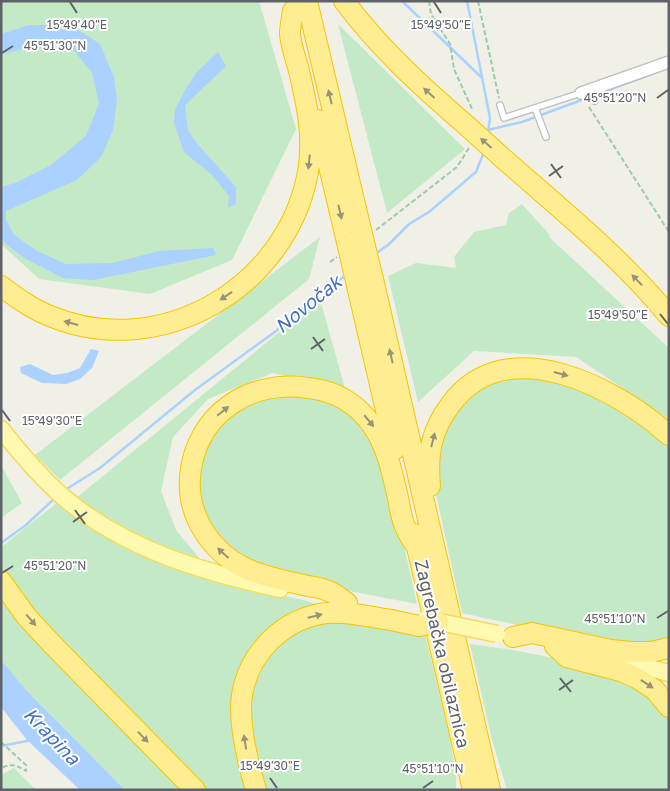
<svg xmlns="http://www.w3.org/2000/svg" width="670" height="791" font-family="'Golos Text',sans-serif">
  <style>
    .green { fill: #c4e9c7 }
    .water { fill: #aad1ff }
    .lines { fill: none; stroke-linecap: round; stroke-linejoin: round }
    .stream { stroke: #aad1ff; stroke-width: 2.5 }
    .service-casing { stroke: #bcbec3; stroke-width: 8 }
    .minor-casing { stroke: #bcbec3; stroke-width: 14 }
    .primary-casing { stroke: #f6db5b; stroke-width: 19 }
    .motorway-casing { stroke: #f9c400; stroke-width: 22 }
    .path { stroke: #9ccaae; stroke-width: 2; stroke-dasharray: 5 2.5; stroke-linecap: butt }
    .service { stroke: #fff; stroke-width: 5.5 }
    .minor { stroke: #fff; stroke-width: 11 }
    .primary { stroke: #fffaaf; stroke-width: 16 }
    .motorway { stroke: #ffee91; stroke-width: 20 }
    .primary-bridge-casing { stroke: #f6db5b; stroke-width: 19; stroke-linecap: butt }
    .motorway-bridge-casing { stroke: #f9c400; stroke-width: 22; stroke-linecap: butt }
    .primary-bridge { stroke: #fffaaf; stroke-width: 16 }
    .motorway-bridge { stroke: #ffee91; stroke-width: 20 }
    .oneway { fill: #979376 }
    .ticks { fill: none; stroke: #5f6268; stroke-width: 2 }
    .labels { text-anchor: middle; stroke-width: 4; stroke-linejoin: round; paint-order: stroke }
    .street-label { font-size: 18px; fill: #5f6268; stroke: #fff }
    .water-label { font-size: 19px; font-style: italic; fill: #4373c0; stroke: #fff }
    .ticks-label { font-size: 12px; text-anchor: middle; fill: #5f6268; stroke: #fff; stroke-width: 4; stroke-linejoin: round; paint-order: stroke }
  </style>
  <rect width="100%" height="100%" fill="#f1f0e7"/>
  <path class="green" d="M1,1H259L296,129L232,260L150,294L39,279L1,244Z
    M338,24L465,149L387,213Z
    M522,204L549,234L550,238L669,348V419L576,357L474,351L418,402L388,276L416,263L456,268L454,257L474,232L506,225L509,213Z
    M320,237L309,279L60,480L35,455Z
    M320,299L346,392L273,373L208,399L173,437L161,491L176,530L206,566L174,555L130,531L76,498Z
    M547,377L617,405L669,444V642L610,645L462,613L434,485L437,442L471,391L494,380Z
    M272,395L328,399L362,420L389,478L417,604L323,586L275,574L219,542L198,506L197,467L215,428L229,414Z
    M1,465L22,503L1,518Z
    M57,503L79,520L82,519L245,587L303,600L325,607L244,668L251,790H202L28,605L1,570V547Z
    M1,593L186,790H125L26,690L1,660Z
    M345,618L425,634L450,739L456,773V790H263L252,752L250,689L266,653L300,625Z
    M470,644L513,650L589,665L633,680L669,716V790H507L492,740Z
    M14,768L36,790H1V775Z"/>
  <path class="water" d="M29,25H54L77,29L100,44L114,77L117,101L113,130L101,157L77,180L6,211V219L14,235L37,251L66,264L113,263L159,251L213,248L216,255L93,280L63,278L24,258L5,243L1,238V187L15,183L51,165L86,136L99,103L92,73L71,47L30,48L1,54V34Z
    M218,52L226,66L185,105L188,131L200,147L236,187V204L228,208L229,196L212,175L184,152L174,123L175,110L185,90L196,73Z
    M91,349L99,351L92,368L80,379L66,384L42,383L21,373L20,367L30,364L53,375L67,373L80,368Z
    M1,660L26,690L125,790H80L27,740L1,707Z"/>
  <g class="lines">
    <path class="stream" d="M402,1L482,78
      M467,1L490,118L488,132
      M488,130L522,122L649,75
      M375,254L388,245L409,224L429,212L476,172L484,152
      M65,490L100,468L195,390L276,331L322,291L347,275
      M1,543L26,525L55,498
      M1,746L32,740"/>
    <defs>
      <path id="service" d="M589,90L595,101
        M500,105L504,118L581,93
        M535,108L546,137"/>
      <path id="minor" d="M581,93L669,62"/>
      <path id="primary" d="M1,429C20,453 39,476 62,496C124,549 202,572 280,589
        M605,657L669,673"/>
      <path id="motorway" d="M307,1L361,230
        M344,1C379,48 422,87 466,125
        M318,120L347,242
        M506,161C562,210 621,258 669,316
        M373,279L490,790
        M1,286C17,298 32,309 50,316C160,362 287,288 308,172C314,137 307,104 299,71C296,59 291,46 290,34C290,26 292,18 293,11
        M358,290L395,449
        M430,486C427,454 431,430 451,404C507,329 616,388 669,435
        M414,534L473,790
        M1,581L26,616L51,643L195,790
        M347,603C341,599 335,593 328,591C321,587 311,587 303,585C270,577 238,572 215,546C197,526 188,502 190,476C196,415 248,379 308,388C328,390 347,398 362,413C385,436 391,467 398,498C400,507 401,516 404,524C407,532 412,540 417,547
        M513,637L532,633L611,650L632,652H650L669,648
        M555,646L567,657L621,671L637,678L655,690L669,707
        M256,790C248,763 238,723 242,695C249,653 283,618 327,613C348,611 370,617 391,620"/>
    </defs>
    <use href="#service" class="service-casing"/>
    <use href="#minor" class="minor-casing"/>
    <use href="#primary" class="primary-casing"/>
    <use href="#motorway" class="motorway-casing"/>
    <path class="path" d="M429,1L431,14L450,44L454,69L473,111
      M478,1L499,98
      M589,107L669,232
      M376,230L457,167L469,148
      M330,262L337,257
      M1,742L26,765V771C16,765 12,763 1,768"/>
    <use href="#service" class="service"/>
    <use href="#minor" class="minor"/>
    <use href="#primary" class="primary"/>
    <use href="#motorway" class="motorway"/>
    <defs>
      <path id="primary-bridge" d="M426,619L497,634"/>
      <path id="motorway-bridge" d="M466,125L506,161
        M361,230L373,279
        M347,242L358,290
        M391,620L419,626L438,622"/>
    </defs>
    <use href="#primary-bridge" class="primary-bridge-casing"/>
    <use href="#motorway-bridge" class="motorway-bridge-casing"/>
    <use href="#primary-bridge" class="primary-bridge"/>
    <use href="#motorway-bridge" class="motorway-bridge"/>
  </g>
  <defs><path id="oneway-solid" d="M-6-.8H1V-3.2L6.5 0L1 3.2V.8H-6Z" transform="scale(1.25)"/></defs>
  <g class="oneway">
    <use href="#oneway-solid" transform="translate(429 93) rotate(-138)"/>
    <use href="#oneway-solid" transform="translate(330 97) rotate(-103)"/>
    <use href="#oneway-solid" transform="translate(486 143) rotate(-139)"/>
    <use href="#oneway-solid" transform="translate(309 162) rotate(96)"/>
    <use href="#oneway-solid" transform="translate(340 212) rotate(77)"/>
    <use href="#oneway-solid" transform="translate(637 280) rotate(-134)"/>
    <use href="#oneway-solid" transform="translate(226 296) rotate(146)"/>
    <use href="#oneway-solid" transform="translate(71 323) rotate(-165)"/>
    <use href="#oneway-solid" transform="translate(391 356) rotate(-103)"/>
    <use href="#oneway-solid" transform="translate(561 374) rotate(15)"/>
    <use href="#oneway-solid" transform="translate(223 411) rotate(-39)"/>
    <use href="#oneway-solid" transform="translate(369 421) rotate(50)"/>
    <use href="#oneway-solid" transform="translate(433 440) rotate(-76)"/>
    <use href="#oneway-solid" transform="translate(223 553) rotate(-138)"/>
    <use href="#oneway-solid" transform="translate(315 616) rotate(-14)"/>
    <use href="#oneway-solid" transform="translate(31 620) rotate(49)"/>
    <use href="#oneway-solid" transform="translate(647 684) rotate(33)"/>
    <use href="#oneway-solid" transform="translate(143 737) rotate(46)"/>
    <use href="#oneway-solid" transform="translate(245 742) rotate(-99)"/>
  </g>
  <path class="ticks" d="M70,2L77,13M434,2L441,13M2,53L13,46M657,98L668,90M551,164L561,178M549,176L563,166M660,314L668,324M313,337L323,351M311,349L325,339M2,410L10,421M75,510L85,524M73,522L87,512M2,573L13,566M657,618L668,611M560,678L571,692M559,690L573,680M270,778L277,788M423,788L433,781"/>
  <g class="labels">
    <g class="street-label">
      <text transform="translate(442 654) rotate(77)" y="6">Zagrebačka obilaznica</text>
    </g>
    <g class="water-label">
      <text transform="translate(308 304) rotate(-39)" y="7">Novočak</text>
      <text transform="translate(52 736) rotate(46)" y="7">Krapina</text>
    </g>
  </g>
  <g class="ticks-label">
    <text x="77" y="29">15°49'40"E</text>
    <text x="441" y="29">15°49'50"E</text>
    <text x="55" y="50">45°51'30"N</text>
    <text x="615" y="102">45°51'20"N</text>
    <text x="618" y="319">15°49'50"E</text>
    <text x="52" y="425">15°49'30"E</text>
    <text x="55" y="570">45°51'20"N</text>
    <text x="615" y="623">45°51'10"N</text>
    <text x="270" y="770">15°49'30"E</text>
    <text x="433" y="773">45°51'10"N</text>
  </g>
  <rect width="670" height="791" fill="none" stroke="#5f6268" stroke-width="5"/>
</svg>
